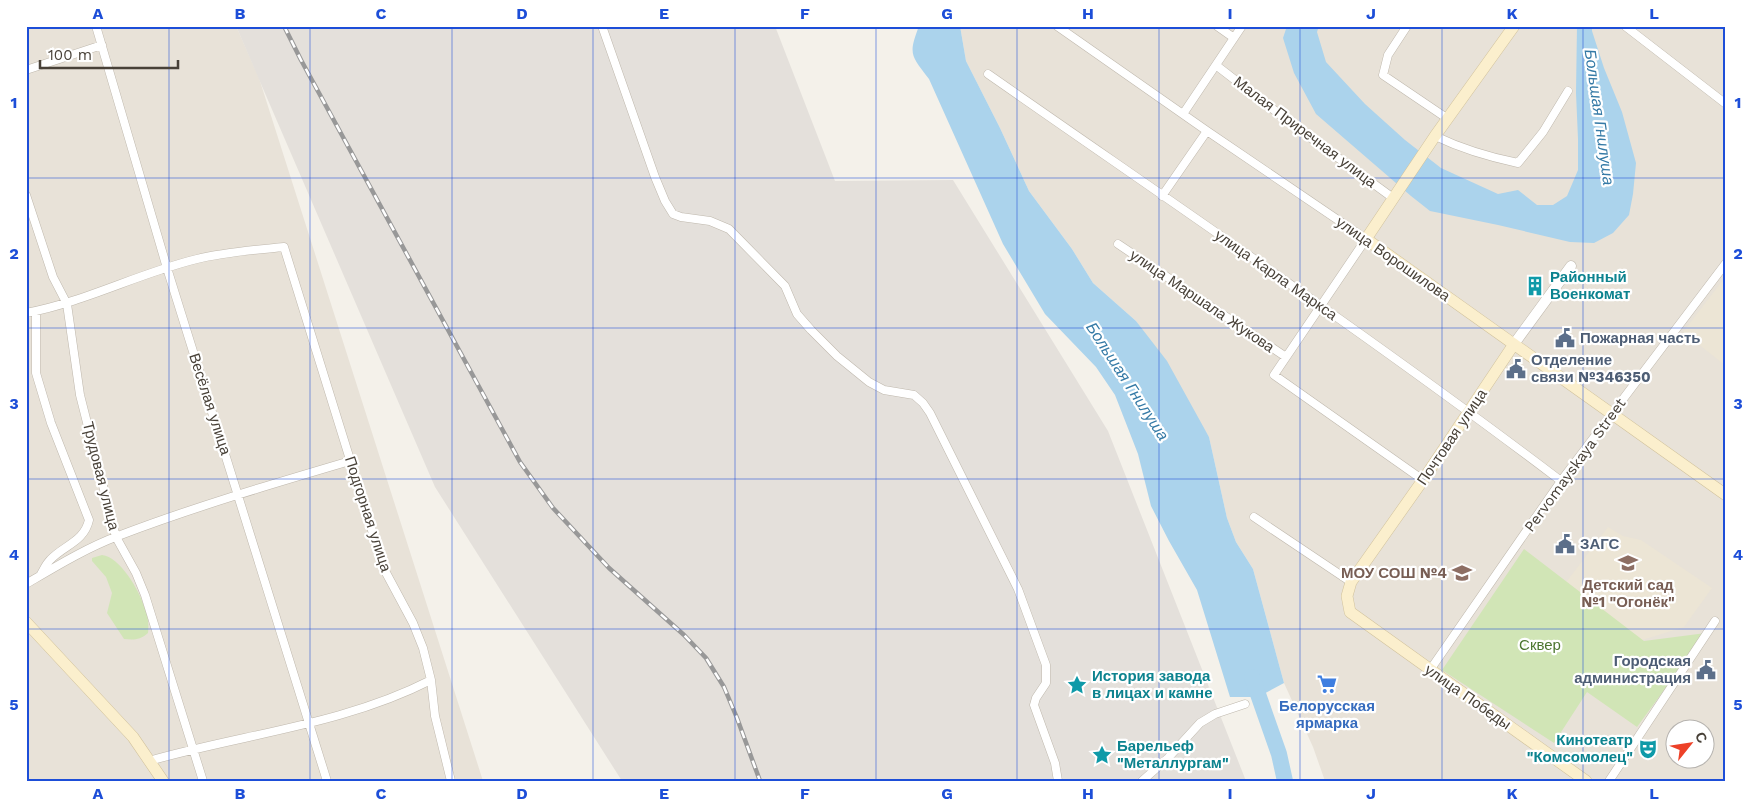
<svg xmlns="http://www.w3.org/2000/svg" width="1752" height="807" font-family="'Work Sans',sans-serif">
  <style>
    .residential { fill: #e8e2d8; fill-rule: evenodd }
    .industrial { fill: #e4e0db }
    .education { fill: #ece5d5 }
    .green { fill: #d1e5b6 }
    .water { fill: #abd3ec }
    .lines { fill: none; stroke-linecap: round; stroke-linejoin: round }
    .river { stroke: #abd3ec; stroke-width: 16 }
    .minor-casing { stroke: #bfb8ad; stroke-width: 9 }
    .tertiary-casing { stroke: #bfb8ad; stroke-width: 11 }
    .secondary-casing { stroke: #d1c29c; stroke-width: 12 }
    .minor { stroke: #fff; stroke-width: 8 }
    .tertiary { stroke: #fff; stroke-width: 10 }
    .secondary { stroke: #fbefcd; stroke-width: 11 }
    .rail-casing { stroke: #989898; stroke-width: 4.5 }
    .rail { stroke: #fff; stroke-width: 2.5; stroke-dasharray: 8; stroke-linecap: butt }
    .grid { fill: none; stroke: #1d4ed8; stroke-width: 1; stroke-opacity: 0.55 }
    .labels { text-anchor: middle; stroke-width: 4.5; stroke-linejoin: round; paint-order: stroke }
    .street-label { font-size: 15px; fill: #484138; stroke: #fff }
    .culture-label { font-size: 15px; font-weight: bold; fill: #0d838f; stroke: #fff; text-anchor: start }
    .service-label { font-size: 15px; font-weight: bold; fill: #4e5e75; stroke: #fff; text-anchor: start }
    .education-label { font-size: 15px; font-weight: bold; fill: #785e54; stroke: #fff; text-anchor: end }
    .park-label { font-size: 15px; fill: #4c762f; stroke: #fff }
    .shop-label { font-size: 15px; font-weight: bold; fill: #366cbe; stroke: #fff }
    .water-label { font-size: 16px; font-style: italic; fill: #357aa6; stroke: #fff }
    .neatline { fill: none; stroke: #1d4ed8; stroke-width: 2 }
    .grid-label { font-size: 16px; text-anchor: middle; font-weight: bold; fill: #1d4ed8 }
  </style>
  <rect width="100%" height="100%" fill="#f4f1ea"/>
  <path class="residential" d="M26,26H236L259,78L483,781H26Z
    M960,26H1726V781H1325L1313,747L1284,683L1253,569L1236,542L1227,518L1209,437L1136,321L1093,283L1072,249L1029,191L1000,128L966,61ZM1674,730H1704V760H1674Z"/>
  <path class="industrial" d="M236,26H775L835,181L953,180L1108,431L1246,781H622L435,487Z"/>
  <path class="education" d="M1726,276V366L1683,332Z
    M1608,527L1623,536L1641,540L1712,588L1684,627L1639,641L1564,585Z"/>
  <path class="green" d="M1524,549L1644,641L1706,633L1637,727L1587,692L1554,743L1442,670Z
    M102,555C120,557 139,590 144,606C148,614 149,624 148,633C140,640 134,640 124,639L107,613L112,593L106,577L92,561V558Z"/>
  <path class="water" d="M919,26H960L966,61L1000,128L1029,191L1072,249L1093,283L1136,321L1167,361L1209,437L1227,518L1236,542L1253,569L1284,683L1258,697H1230L1197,590L1169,541L1151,506L1138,454L1115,395L1096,367L1045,314L1003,244L929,79C911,55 908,55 919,26Z
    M1287,26H1319L1317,32L1326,62L1365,104L1405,140L1441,168L1498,194L1518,190L1537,205H1553L1567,196L1578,170V139L1576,93L1577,26H1592V31L1604,68L1622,112L1636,163L1633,194L1629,215L1613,233L1594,243L1570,242L1498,225L1430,211L1411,196L1316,114L1294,73L1283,38Z"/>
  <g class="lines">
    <path class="river" d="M1252,677L1279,754L1285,781"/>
    <defs>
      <path id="minor" d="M96,26L167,268L327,781
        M602,26L655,177L665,201L673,214L681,217L710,221L729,229L785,286L797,314L811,330L837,356L869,382L884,390L914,395L923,403L930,413L1018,589L1046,665V683L1036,698L1034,705L1055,763L1058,781
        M1057,26L1207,131L1366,239L1274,375L1423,480
        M1217,26L1234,38
        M1407,26L1388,55L1383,75L1448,119
        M1625,26L1726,104
        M1217,66L1296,127L1393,198
        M26,70L102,45
        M988,74C1180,208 1374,339 1561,481
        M1183,114L1242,26
        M1435,136C1462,149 1489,157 1518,163L1543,132L1568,91
        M26,195L53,277L67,304L80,395L116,537L136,573L145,595L203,781
        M1162,196L1207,131
        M1118,244L1286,357
        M36,311V373L51,423L89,520C84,542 64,545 50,560C46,564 44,569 41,574
        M26,313C85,302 139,273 197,259C226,252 255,250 284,247L384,569L413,623L423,648L431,680L435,716L451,781
        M1254,517L1351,582
        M26,584C55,567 86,548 118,536C194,507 272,484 350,461
        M1430,670L1561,481L1726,263
        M149,761C243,734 343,725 431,680
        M1142,781L1168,758L1200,723L1215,714L1245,704
        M1609,781L1715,621"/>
      <path id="tertiary" d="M1514,344L1571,266"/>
      <path id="secondary" d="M1514,26L1435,136L1366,239L1726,495
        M1514,344L1423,480L1351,582L1347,596L1350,612L1586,781
        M26,622L133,737L163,781"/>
    </defs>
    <use href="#minor" class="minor-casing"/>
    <use href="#tertiary" class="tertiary-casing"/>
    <use href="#secondary" class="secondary-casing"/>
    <use href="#minor" class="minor"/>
    <use href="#tertiary" class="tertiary"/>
    <use href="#secondary" class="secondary"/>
    <defs>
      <path id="rail" d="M284,26L301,60L520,462L553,508L609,568L684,635L706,658L724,687L737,718L760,781"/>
    </defs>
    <use href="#rail" class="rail-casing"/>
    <use href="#rail" class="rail"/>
  </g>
  <path class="grid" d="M169,26V781M310,26V781M452,26V781M593,26V781M735,26V781M876,26V781M1017,26V781M1159,26V781M1300,26V781M1442,26V781M1583,26V781M26,178H1726M26,328H1726M26,479H1726M26,629H1726"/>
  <defs>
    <symbol id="building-bare" viewBox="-9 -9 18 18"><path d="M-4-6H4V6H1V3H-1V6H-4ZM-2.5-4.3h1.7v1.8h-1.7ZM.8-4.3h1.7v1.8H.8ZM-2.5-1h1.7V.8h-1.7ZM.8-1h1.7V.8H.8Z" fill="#0f9aa8" stroke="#fff" stroke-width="2.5" paint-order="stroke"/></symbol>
    <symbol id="civic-bare" viewBox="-9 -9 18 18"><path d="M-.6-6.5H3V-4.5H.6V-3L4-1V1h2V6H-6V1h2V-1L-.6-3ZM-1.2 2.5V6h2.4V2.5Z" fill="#5c6f8a" stroke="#fff" stroke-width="2.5" paint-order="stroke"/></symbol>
    <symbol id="school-bare" viewBox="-9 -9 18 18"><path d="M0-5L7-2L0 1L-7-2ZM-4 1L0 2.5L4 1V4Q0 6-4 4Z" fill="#8d6e63" stroke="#fff" stroke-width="2.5" paint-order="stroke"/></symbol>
    <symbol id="supermarket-bare" viewBox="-9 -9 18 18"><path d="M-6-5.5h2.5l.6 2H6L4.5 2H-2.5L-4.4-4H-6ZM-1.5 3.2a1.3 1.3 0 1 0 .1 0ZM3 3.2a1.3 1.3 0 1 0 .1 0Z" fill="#3f7fe0" stroke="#fff" stroke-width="2.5" paint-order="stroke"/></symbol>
    <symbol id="sight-bare" viewBox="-9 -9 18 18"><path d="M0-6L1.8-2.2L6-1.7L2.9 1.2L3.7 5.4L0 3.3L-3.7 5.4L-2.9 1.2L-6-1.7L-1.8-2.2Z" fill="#0f9aa8" stroke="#fff" stroke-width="2.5" paint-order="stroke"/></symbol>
    <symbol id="theatre-bare" viewBox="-9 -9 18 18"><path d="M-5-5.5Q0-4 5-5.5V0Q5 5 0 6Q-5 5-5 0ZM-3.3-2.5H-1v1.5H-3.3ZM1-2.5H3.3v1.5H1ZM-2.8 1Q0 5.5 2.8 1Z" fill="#0f9aa8" stroke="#fff" stroke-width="2.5" paint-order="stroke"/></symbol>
  </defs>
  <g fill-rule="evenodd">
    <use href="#building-bare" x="1521" y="272" width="28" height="28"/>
    <use href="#civic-bare" x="1551" y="324" width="28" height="28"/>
    <use href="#civic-bare" x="1502" y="355" width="28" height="28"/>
    <use href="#civic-bare" x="1551" y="530" width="28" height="28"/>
    <use href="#school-bare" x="1614" y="549" width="28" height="28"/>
    <use href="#school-bare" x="1448" y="559" width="28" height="28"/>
    <use href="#civic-bare" x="1692" y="656" width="28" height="28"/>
    <use href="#supermarket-bare" x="1313" y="670" width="28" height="28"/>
    <use href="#sight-bare" x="1063" y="671" width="28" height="28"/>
    <use href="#theatre-bare" x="1634" y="735" width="28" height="28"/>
    <use href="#sight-bare" x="1088" y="741" width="28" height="28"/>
  </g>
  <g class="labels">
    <g class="street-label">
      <text transform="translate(1305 132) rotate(37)" y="5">Малая Приречная улица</text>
      <text transform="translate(1393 259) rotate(35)" y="5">улица Ворошилова</text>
      <text transform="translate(1276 275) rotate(35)" y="5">улица Карла Маркса</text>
      <text transform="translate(1202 301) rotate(34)" y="5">улица Маршала Жукова</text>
      <text transform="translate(210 404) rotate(72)" y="5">Весёлая улица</text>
      <text transform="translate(1452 437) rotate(-56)" y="5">Почтовая улица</text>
      <text transform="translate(1575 465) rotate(-54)" y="5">Pervomayskaya Street</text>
      <text transform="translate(101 476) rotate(76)" y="5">Трудовая улица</text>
      <text transform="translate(368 514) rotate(72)" y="5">Подгорная улица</text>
      <text transform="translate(1468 697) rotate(35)" y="5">улица Победы</text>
    </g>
    <g class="culture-label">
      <text x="1550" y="282">Районный<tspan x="1550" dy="17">Военкомат</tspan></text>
      <text x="1092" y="681">История завода<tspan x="1092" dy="17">в лицах и камне</tspan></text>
      <text x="1633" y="745" text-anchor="end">Кинотеатр<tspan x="1633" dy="17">"Комсомолец"</tspan></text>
      <text x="1117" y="751">Барельеф<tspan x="1117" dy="17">"Металлургам"</tspan></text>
    </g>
    <g class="service-label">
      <text x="1580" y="343">Пожарная часть</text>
      <text x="1531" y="365">Отделение<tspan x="1531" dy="17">связи №346350</tspan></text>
      <text x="1580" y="549">ЗАГС</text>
      <text x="1691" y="666" text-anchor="end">Городская<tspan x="1691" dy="17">администрация</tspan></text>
    </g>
    <g class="education-label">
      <text x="1447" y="578">МОУ СОШ №4</text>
      <text x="1628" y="590" text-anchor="middle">Детский сад<tspan x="1628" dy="17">№1 "Огонёк"</tspan></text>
    </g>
    <g class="park-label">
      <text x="1540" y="650">Сквер</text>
    </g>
    <g class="shop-label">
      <text x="1327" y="711">Белорусская<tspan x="1327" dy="17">ярмарка</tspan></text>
    </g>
    <g class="water-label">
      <text transform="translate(1600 117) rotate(82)" y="6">Большая Гнилуша</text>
      <text transform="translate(1128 381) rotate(57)" y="6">Большая Гнилуша</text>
    </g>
  </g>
  <rect width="1752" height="807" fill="none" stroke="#ffffff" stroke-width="55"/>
  <g transform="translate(1690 744) rotate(60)"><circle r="24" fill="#ffffff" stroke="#b6b3af"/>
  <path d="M0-4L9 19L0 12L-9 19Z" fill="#ed4128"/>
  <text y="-8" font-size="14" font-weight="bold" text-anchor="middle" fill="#484138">С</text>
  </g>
  <path d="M40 60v8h138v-8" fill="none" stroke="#484138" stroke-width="2.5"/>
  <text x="48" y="60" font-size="15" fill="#484138" stroke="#ffffff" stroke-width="4" paint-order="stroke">100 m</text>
  <rect x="28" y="28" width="1696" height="752" class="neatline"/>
  <g class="grid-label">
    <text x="98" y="19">A</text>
    <text x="240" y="19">B</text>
    <text x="381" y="19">C</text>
    <text x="522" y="19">D</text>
    <text x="664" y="19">E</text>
    <text x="805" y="19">F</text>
    <text x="947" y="19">G</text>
    <text x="1088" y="19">H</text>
    <text x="1230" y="19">I</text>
    <text x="1371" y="19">J</text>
    <text x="1512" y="19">K</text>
    <text x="1654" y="19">L</text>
    <text x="14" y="108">1</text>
    <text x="1738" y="108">1</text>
    <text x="14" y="259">2</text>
    <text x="1738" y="259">2</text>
    <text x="14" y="409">3</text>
    <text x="1738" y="409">3</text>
    <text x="14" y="560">4</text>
    <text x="1738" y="560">4</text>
    <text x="14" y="710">5</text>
    <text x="1738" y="710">5</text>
    <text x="98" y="799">A</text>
    <text x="240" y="799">B</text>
    <text x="381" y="799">C</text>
    <text x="522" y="799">D</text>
    <text x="664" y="799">E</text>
    <text x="805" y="799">F</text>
    <text x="947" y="799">G</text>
    <text x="1088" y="799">H</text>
    <text x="1230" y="799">I</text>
    <text x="1371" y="799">J</text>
    <text x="1512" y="799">K</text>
    <text x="1654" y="799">L</text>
  </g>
</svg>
